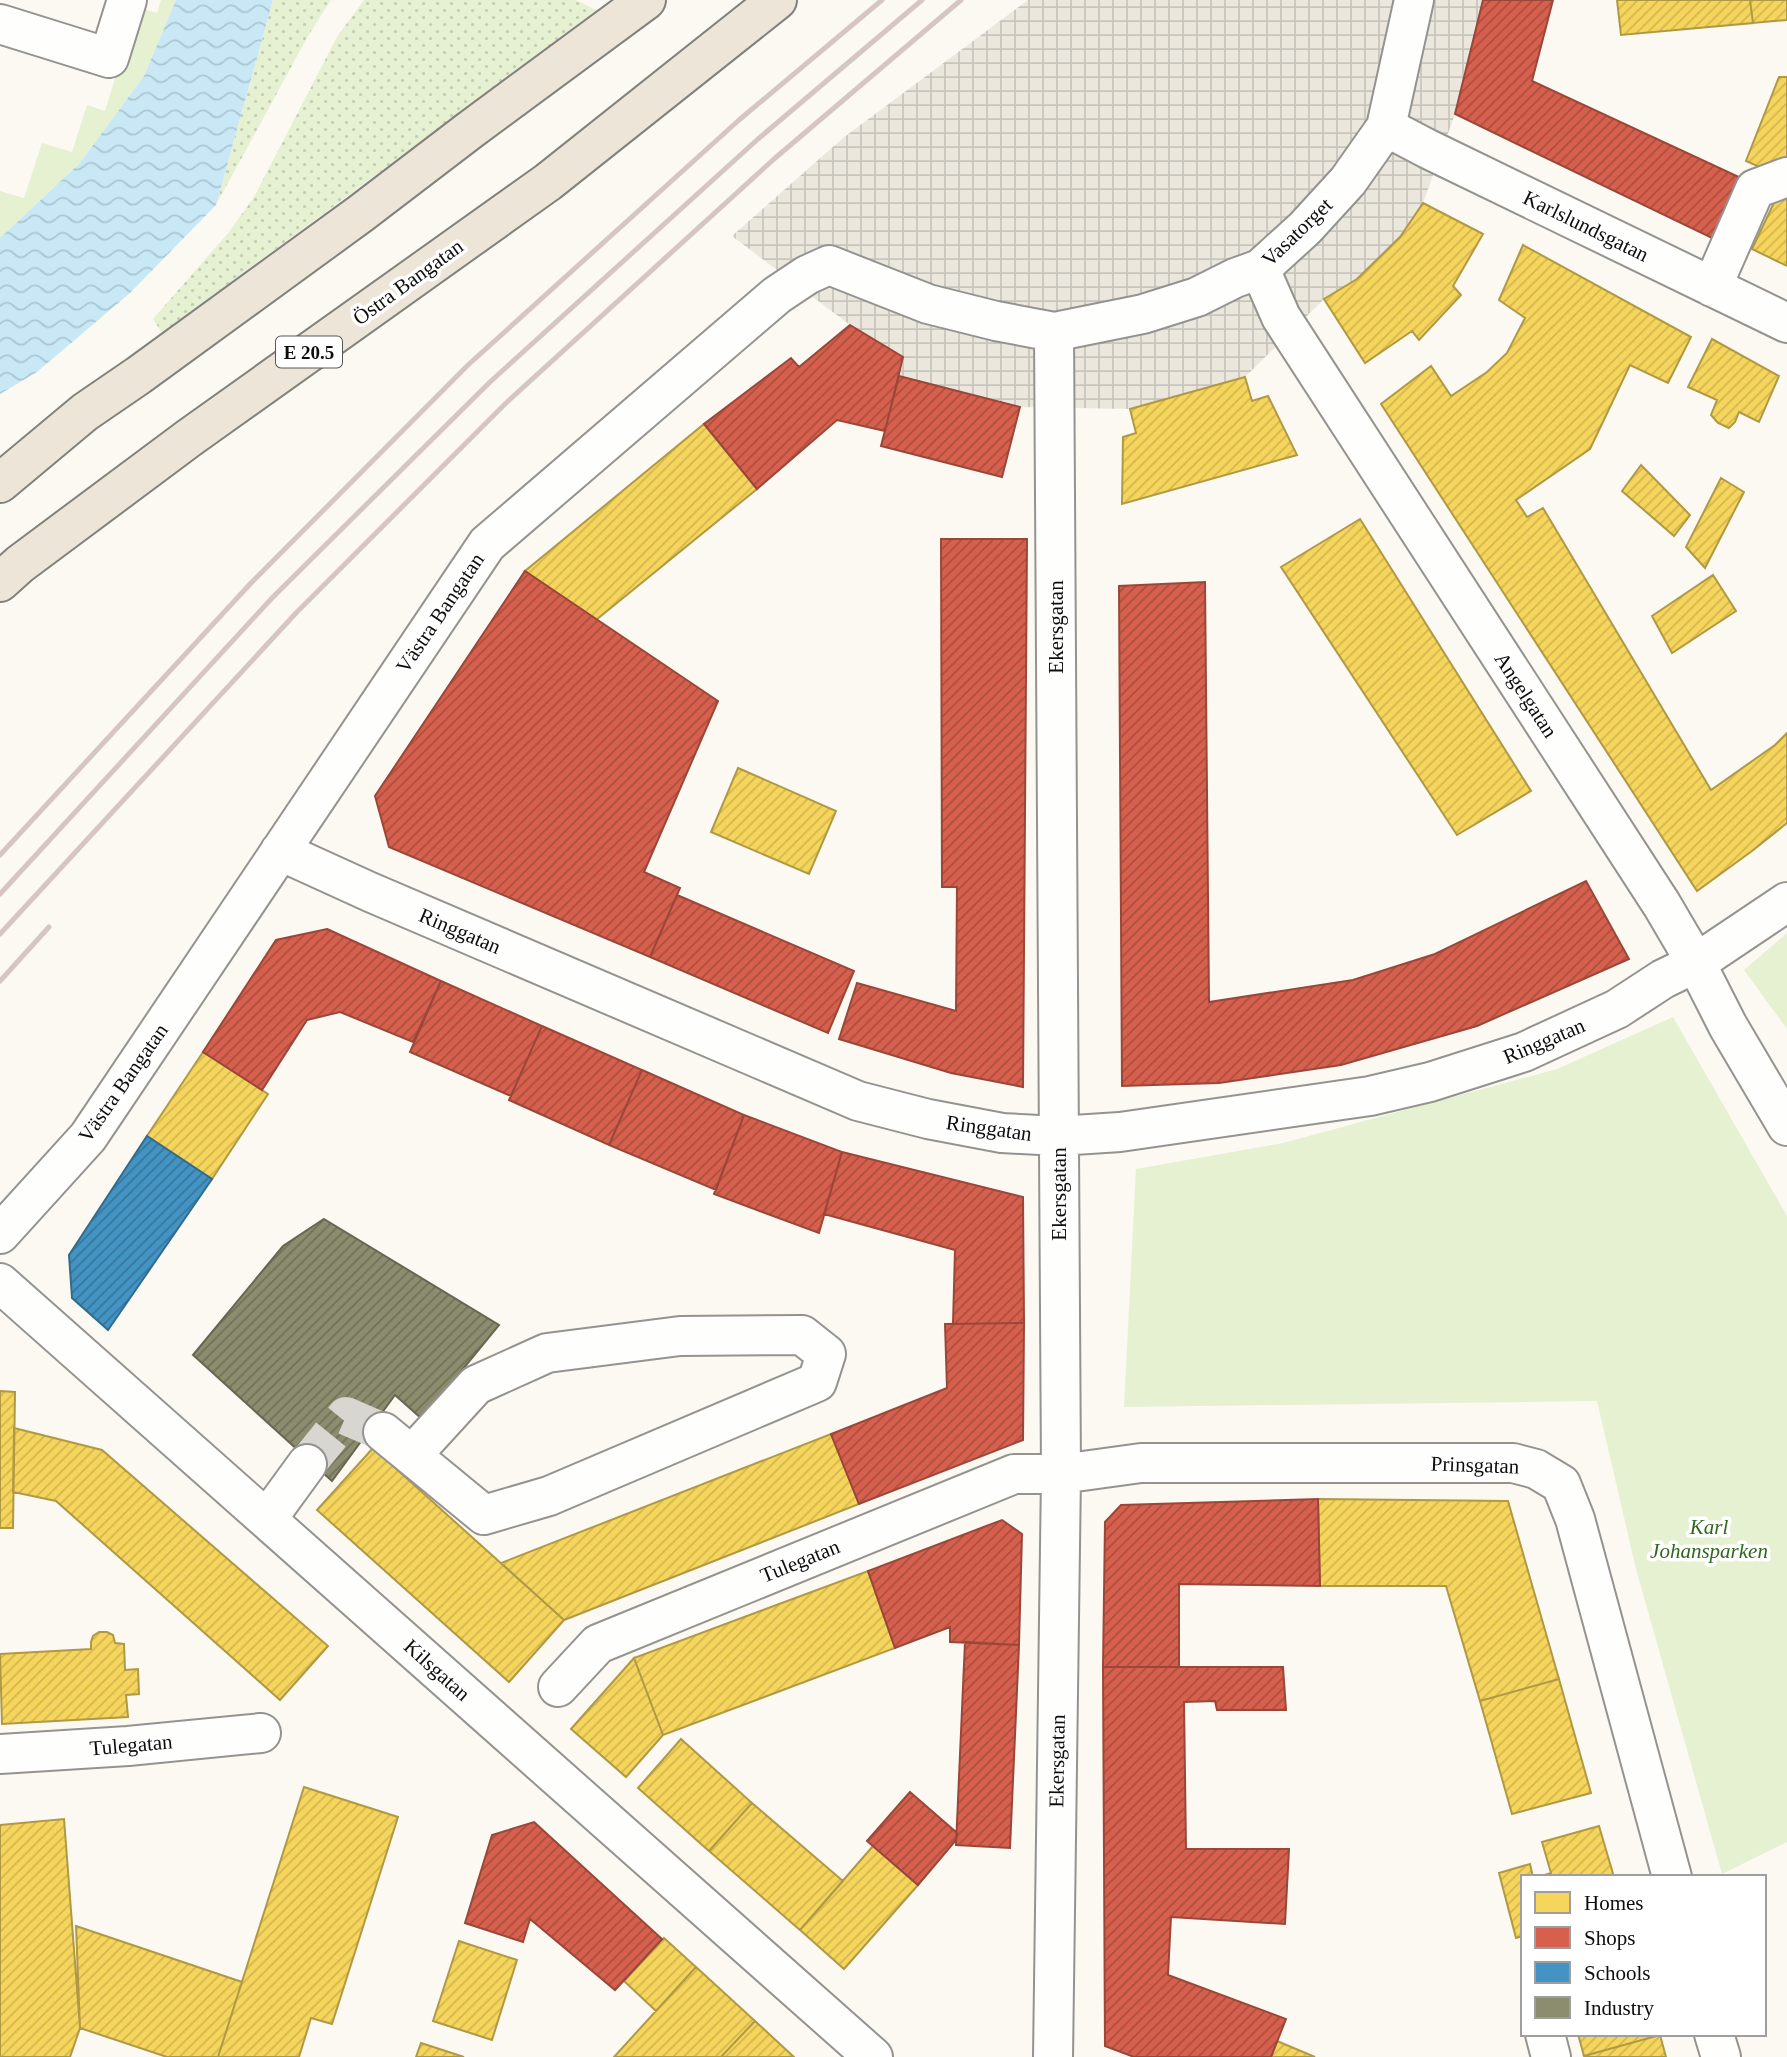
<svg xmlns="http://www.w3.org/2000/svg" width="1787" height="2057" font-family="Georgia,serif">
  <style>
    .grass { fill: url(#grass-dots) }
    .park { fill: #e6f1d2 }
    .plaza { fill: url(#plaza-grid) }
    .water { fill: url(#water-waves) }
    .homes { fill: url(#homes-hatch); stroke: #b09944; stroke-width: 2 }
    .shops { fill: url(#shops-hatch); stroke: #9a473a; stroke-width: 2 }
    .schools { fill: url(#schools-hatch); stroke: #336b8c; stroke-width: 2 }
    .industry { fill: url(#industry-hatch); stroke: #666651; stroke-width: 2 }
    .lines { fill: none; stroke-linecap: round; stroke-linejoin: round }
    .minor-tunnel { stroke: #d7d6d0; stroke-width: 38; stroke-dasharray: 38 19; stroke-linecap: butt }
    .minor-casing { stroke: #949390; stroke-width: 42 }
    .major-casing { stroke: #81817d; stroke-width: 42 }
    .minor { stroke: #fefefd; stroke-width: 38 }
    .major { stroke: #ede6d8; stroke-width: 38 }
    .rail { stroke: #d7c4c5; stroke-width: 5 }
    .labels { text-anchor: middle; stroke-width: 7; stroke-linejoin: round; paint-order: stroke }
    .shield { fill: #fff; stroke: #565656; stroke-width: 2 }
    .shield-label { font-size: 19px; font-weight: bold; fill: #0d0d0d }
    .street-label { font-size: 21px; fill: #0d0d0d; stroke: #fff }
    .park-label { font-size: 21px; font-style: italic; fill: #30661d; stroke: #fff }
  </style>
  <defs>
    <pattern id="grass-dots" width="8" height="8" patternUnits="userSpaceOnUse" patternTransform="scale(1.75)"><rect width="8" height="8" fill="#e6f1d2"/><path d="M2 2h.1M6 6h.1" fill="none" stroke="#c4cdb3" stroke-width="1.8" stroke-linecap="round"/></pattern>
    <pattern id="plaza-grid" width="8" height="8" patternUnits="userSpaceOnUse" patternTransform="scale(1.75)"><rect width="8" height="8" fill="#ebe7dd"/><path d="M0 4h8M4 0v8" fill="none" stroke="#c8c5bc"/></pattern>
    <pattern id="water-waves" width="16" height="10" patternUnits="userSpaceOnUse" patternTransform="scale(1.75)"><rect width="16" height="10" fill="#c8e8f6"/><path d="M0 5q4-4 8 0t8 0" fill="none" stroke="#abc6d2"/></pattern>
    <pattern id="homes-hatch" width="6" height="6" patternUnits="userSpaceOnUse" patternTransform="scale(1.75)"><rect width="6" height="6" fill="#f6d55c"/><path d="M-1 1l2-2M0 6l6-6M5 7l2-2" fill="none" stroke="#d2b64f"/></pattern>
    <pattern id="shops-hatch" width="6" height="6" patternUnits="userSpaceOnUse" patternTransform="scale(1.75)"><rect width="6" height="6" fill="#d6604d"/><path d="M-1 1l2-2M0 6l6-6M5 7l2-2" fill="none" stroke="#ac4e3e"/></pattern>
    <pattern id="schools-hatch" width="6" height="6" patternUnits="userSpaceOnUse" patternTransform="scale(1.75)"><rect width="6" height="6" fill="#4393c3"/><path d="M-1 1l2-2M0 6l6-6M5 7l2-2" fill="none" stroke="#36769d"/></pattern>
    <pattern id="industry-hatch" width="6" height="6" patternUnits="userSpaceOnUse" patternTransform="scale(1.75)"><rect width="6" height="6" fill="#8c8c6e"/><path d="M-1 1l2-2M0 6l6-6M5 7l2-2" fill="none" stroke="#717159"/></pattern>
  </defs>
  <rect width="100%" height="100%" fill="#fbf9f2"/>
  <path class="grass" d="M273,0H331L308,36L216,205Z
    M364,0H576L598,11L162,333L153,319L229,232L254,197L337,37Z"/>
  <path class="park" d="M161,0H176L144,76L79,164L0,238V191L24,198L42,143L72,152L87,105L105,111L137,7L157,13Z
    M1787,933V1029L1744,970Z
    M1673,1017L1787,1216V1842L1722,1874L1636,1569L1597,1401L1124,1407L1136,1169L1283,1143L1557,1069Z"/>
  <path class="plaza" d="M1028,0H1483L1455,114L1423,203L1400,237L1357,279L1324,299L1245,377L1130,409L1020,407L899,376L902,357L850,325L732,236L843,138Z"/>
  <path class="water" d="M176,0H273L216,205L130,293L37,372L0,394V238L79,164L144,76Z"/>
  <path class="homes" d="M1617,0H1750L1753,23L1621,35Z
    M1750,0H1787V20L1753,23Z
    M1779,77H1787V158L1780,176L1746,161Z
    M1782,186L1787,189V266L1752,249Z
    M1423,203L1483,234L1453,286L1461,295L1419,340L1412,331L1365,363L1324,299L1357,279L1400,237Z
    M1523,245L1691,337L1668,383L1630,365L1590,449L1516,500L1527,517L1543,508L1711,790L1775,745L1787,733V823L1752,851L1697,891L1381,404L1431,366L1451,396L1487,372L1507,353L1525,318L1499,300Z
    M1712,339L1779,376L1759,422L1739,412L1735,422L1729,428L1718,423L1711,415L1717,400L1688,387Z
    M1245,377L1252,401L1268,396L1297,455L1122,504L1123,437L1136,433L1130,409Z
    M704,424L757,489L596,620L525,571Z
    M1641,465L1690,515L1674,536L1622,491Z
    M1721,478L1744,492L1705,568L1686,547Z
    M1360,519L1531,791L1457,835L1281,567Z
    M1713,575L1736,611L1672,653L1652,616Z
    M738,768L836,811L809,874L711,832Z
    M203,1052L268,1094L212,1179L147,1136Z
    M0,1391L15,1392L13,1528H0Z
    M14,1428L102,1450L328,1646L280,1700L56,1501L13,1492Z
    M831,1434L859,1504L564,1620L501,1563Z
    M373,1448L564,1620L509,1682L317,1510Z
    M1318,1499L1508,1501L1559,1679L1480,1701L1446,1586H1320Z
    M868,1571L895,1648L663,1735L634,1658Z
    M99,1632H107L113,1635L115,1643L124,1644L125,1670L138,1669L139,1694L126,1695L128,1717L2,1724L0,1654L91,1649V1642L93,1636Z
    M634,1658L663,1735L626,1777L571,1729Z
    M1559,1679L1591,1793L1512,1814L1480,1701Z
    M681,1739L752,1803L709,1851L638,1788Z
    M304,1787L398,1817L332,2024L311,2018L299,2057H218Z
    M752,1803L843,1881L800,1930L709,1851Z
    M64,1819L80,2028L70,2057H0V1825Z
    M1599,1826L1614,1877H1538L1551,1873L1542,1842Z
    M873,1846L918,1885L844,1969L800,1930Z
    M1530,1864L1533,1877H1523V1936L1516,1938L1499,1873Z
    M76,1926L242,1982L218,2057H167L80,2028Z
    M664,1938L696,1967L656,2011L624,1981Z
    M459,1941L517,1960L492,2040L433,2021Z
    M696,1967L755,2021L721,2057H614Z
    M755,2021L794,2057H721Z
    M1578,2034H1660V2035L1584,2056Z
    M1660,2035L1666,2057H1585L1584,2056Z
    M1277,2041L1315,2057H1271Z
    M421,2043L464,2057H416Z"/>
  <path class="shops" d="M1483,0H1553L1532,81L1741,178L1714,239L1455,114Z
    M850,325L903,357L885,431L837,420L757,489L704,424L791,358L799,367Z
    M899,376L1020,407L1002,477L881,446Z
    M941,539H1027L1023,1087L951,1073L839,1039L857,983L956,1011L957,887H942Z
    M525,571L718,701L644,872L680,888L650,957L389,847L375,796Z
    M1205,582L1209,1002L1353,980L1435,954L1586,881L1629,959L1477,1026L1341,1065L1219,1083L1122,1086L1119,586Z
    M677,895L854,971L828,1033L650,957Z
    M327,929L441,981L413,1042L340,1012L307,1020L262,1090L203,1052L276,940Z
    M441,981L542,1026L511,1096L410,1052Z
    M542,1026L642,1070L609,1145L509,1100Z
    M642,1070L744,1115L716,1190L609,1145Z
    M744,1115L842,1152L819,1233L714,1194Z
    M842,1152L1023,1197L1024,1323L953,1324L955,1250L824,1214Z
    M1024,1323L1023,1440L859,1504L831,1434L947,1388L945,1324Z
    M1318,1499L1320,1586L1179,1584V1667H1103L1105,1522L1121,1505Z
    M1002,1520L1022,1534L1019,1645L950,1642V1627L895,1648L868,1571Z
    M965,1642L1019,1645L1010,1848L956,1845Z
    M1103,1667H1283L1286,1710H1217L1215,1701L1184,1702L1186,1849H1289L1285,1924L1171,1917L1168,1975L1286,2019L1271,2057H1134L1105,2046Z
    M910,1792L957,1833L956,1840L918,1885L867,1841Z
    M534,1822L662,1939L615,1990L530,1919L523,1942L465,1923L492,1835Z"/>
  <path class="schools" d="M147,1136L212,1179L108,1330L72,1298L69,1255Z"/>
  <path class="industry" d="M324,1219L499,1325L422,1419L395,1395L332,1481L193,1355L283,1246Z"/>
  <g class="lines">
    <path class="minor-tunnel" d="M307,1464L346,1416L383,1432"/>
    <defs>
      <path id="minor" d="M0,24L109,58L127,0
        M1386,127L1428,149L1787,323
        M1260,269L1281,317L1662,905L1696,963L1728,1026L1787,1126
        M1712,287L1755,189L1787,177
        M280,851L370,892L858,1101L928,1119L1002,1133L1058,1136L1120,1132L1370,1096L1430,1082L1524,1052L1617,1009L1663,979L1696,963L1787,902
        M0,1234L88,1137L487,544L777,295L807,275L829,265L928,304L996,321L1054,332L1143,314L1197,297L1235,278L1260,269L1305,228L1348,181L1386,127L1414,0
        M0,1283L873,2057
        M383,1432L484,1515L549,1496L817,1382L826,1354L802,1335L680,1336L547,1353L476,1385L412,1455
        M267,1519L307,1464
        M558,1687L598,1644L1014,1474H1061L1141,1463H1513L1536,1469L1561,1484L1575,1519L1672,1877
        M0,1754L128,1746L261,1733
        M1545,2034L1551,2057
        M1714,2034L1721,2057
        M1053,2057L1061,1474L1054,332"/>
      <path id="major" d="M0,483L85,412L139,375L360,214L470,130L646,0
        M0,582L20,564L189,438L548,182L777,0"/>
    </defs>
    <use href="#minor" class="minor-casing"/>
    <use href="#major" class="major-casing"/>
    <use href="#minor" class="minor"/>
    <use href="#major" class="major"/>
    <path class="rail" d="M0,855L251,583L468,365L739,120L882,0
      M0,894L272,598L490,382L758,139L922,0
      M0,934L296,613L506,403L774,159L961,0
      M0,981L49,927"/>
  </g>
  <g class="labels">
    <rect class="shield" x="276" y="336.5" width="66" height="31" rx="5"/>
    <g class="shield-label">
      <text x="309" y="359">E 20.5</text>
    </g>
    <g class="street-label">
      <text transform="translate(1586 226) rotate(26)" y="7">Karlslundsgatan</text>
      <text transform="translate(1297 232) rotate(-44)" y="7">Vasatorget</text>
      <text transform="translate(408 282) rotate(-36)" y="7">Östra Bangatan</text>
      <text transform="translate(440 613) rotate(-56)" y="7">Västra Bangatan</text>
      <text transform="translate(1056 627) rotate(-90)" y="7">Ekersgatan</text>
      <text transform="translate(1526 695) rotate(57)" y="7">Angelgatan</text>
      <text transform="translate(460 931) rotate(23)" y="7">Ringgatan</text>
      <text transform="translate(1544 1041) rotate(-23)" y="7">Ringgatan</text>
      <text transform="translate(123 1083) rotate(-55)" y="7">Västra Bangatan</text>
      <text transform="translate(989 1128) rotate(8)" y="7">Ringgatan</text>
      <text transform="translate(1059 1194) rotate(-90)" y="7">Ekersgatan</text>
      <text transform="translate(1475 1465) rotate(2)" y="7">Prinsgatan</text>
      <text transform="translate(800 1561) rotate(-22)" y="7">Tulegatan</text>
      <text transform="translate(437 1670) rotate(42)" y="7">Kilsgatan</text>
      <text transform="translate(131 1745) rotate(-5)" y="7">Tulegatan</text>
      <text transform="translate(1057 1761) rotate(-89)" y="7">Ekersgatan</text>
    </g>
    <g class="park-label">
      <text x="1709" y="1534">Karl<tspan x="1709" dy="24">Johansparken</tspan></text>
    </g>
  </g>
  <rect x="1521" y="1875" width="245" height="161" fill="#ffffff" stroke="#9e9e9e" stroke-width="2"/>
  <rect x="1535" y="1892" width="35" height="21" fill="#f6d55c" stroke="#9e9e9e" stroke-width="2"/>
  <text x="1584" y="1910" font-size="21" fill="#0d0d0d">Homes</text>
  <rect x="1535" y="1927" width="35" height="21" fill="#d6604d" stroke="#9e9e9e" stroke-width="2"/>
  <text x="1584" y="1945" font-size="21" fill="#0d0d0d">Shops</text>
  <rect x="1535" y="1962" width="35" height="21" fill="#4393c3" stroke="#9e9e9e" stroke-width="2"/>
  <text x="1584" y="1980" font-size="21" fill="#0d0d0d">Schools</text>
  <rect x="1535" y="1997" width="35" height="21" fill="#8c8c6e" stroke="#9e9e9e" stroke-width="2"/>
  <text x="1584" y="2015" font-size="21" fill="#0d0d0d">Industry</text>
</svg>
